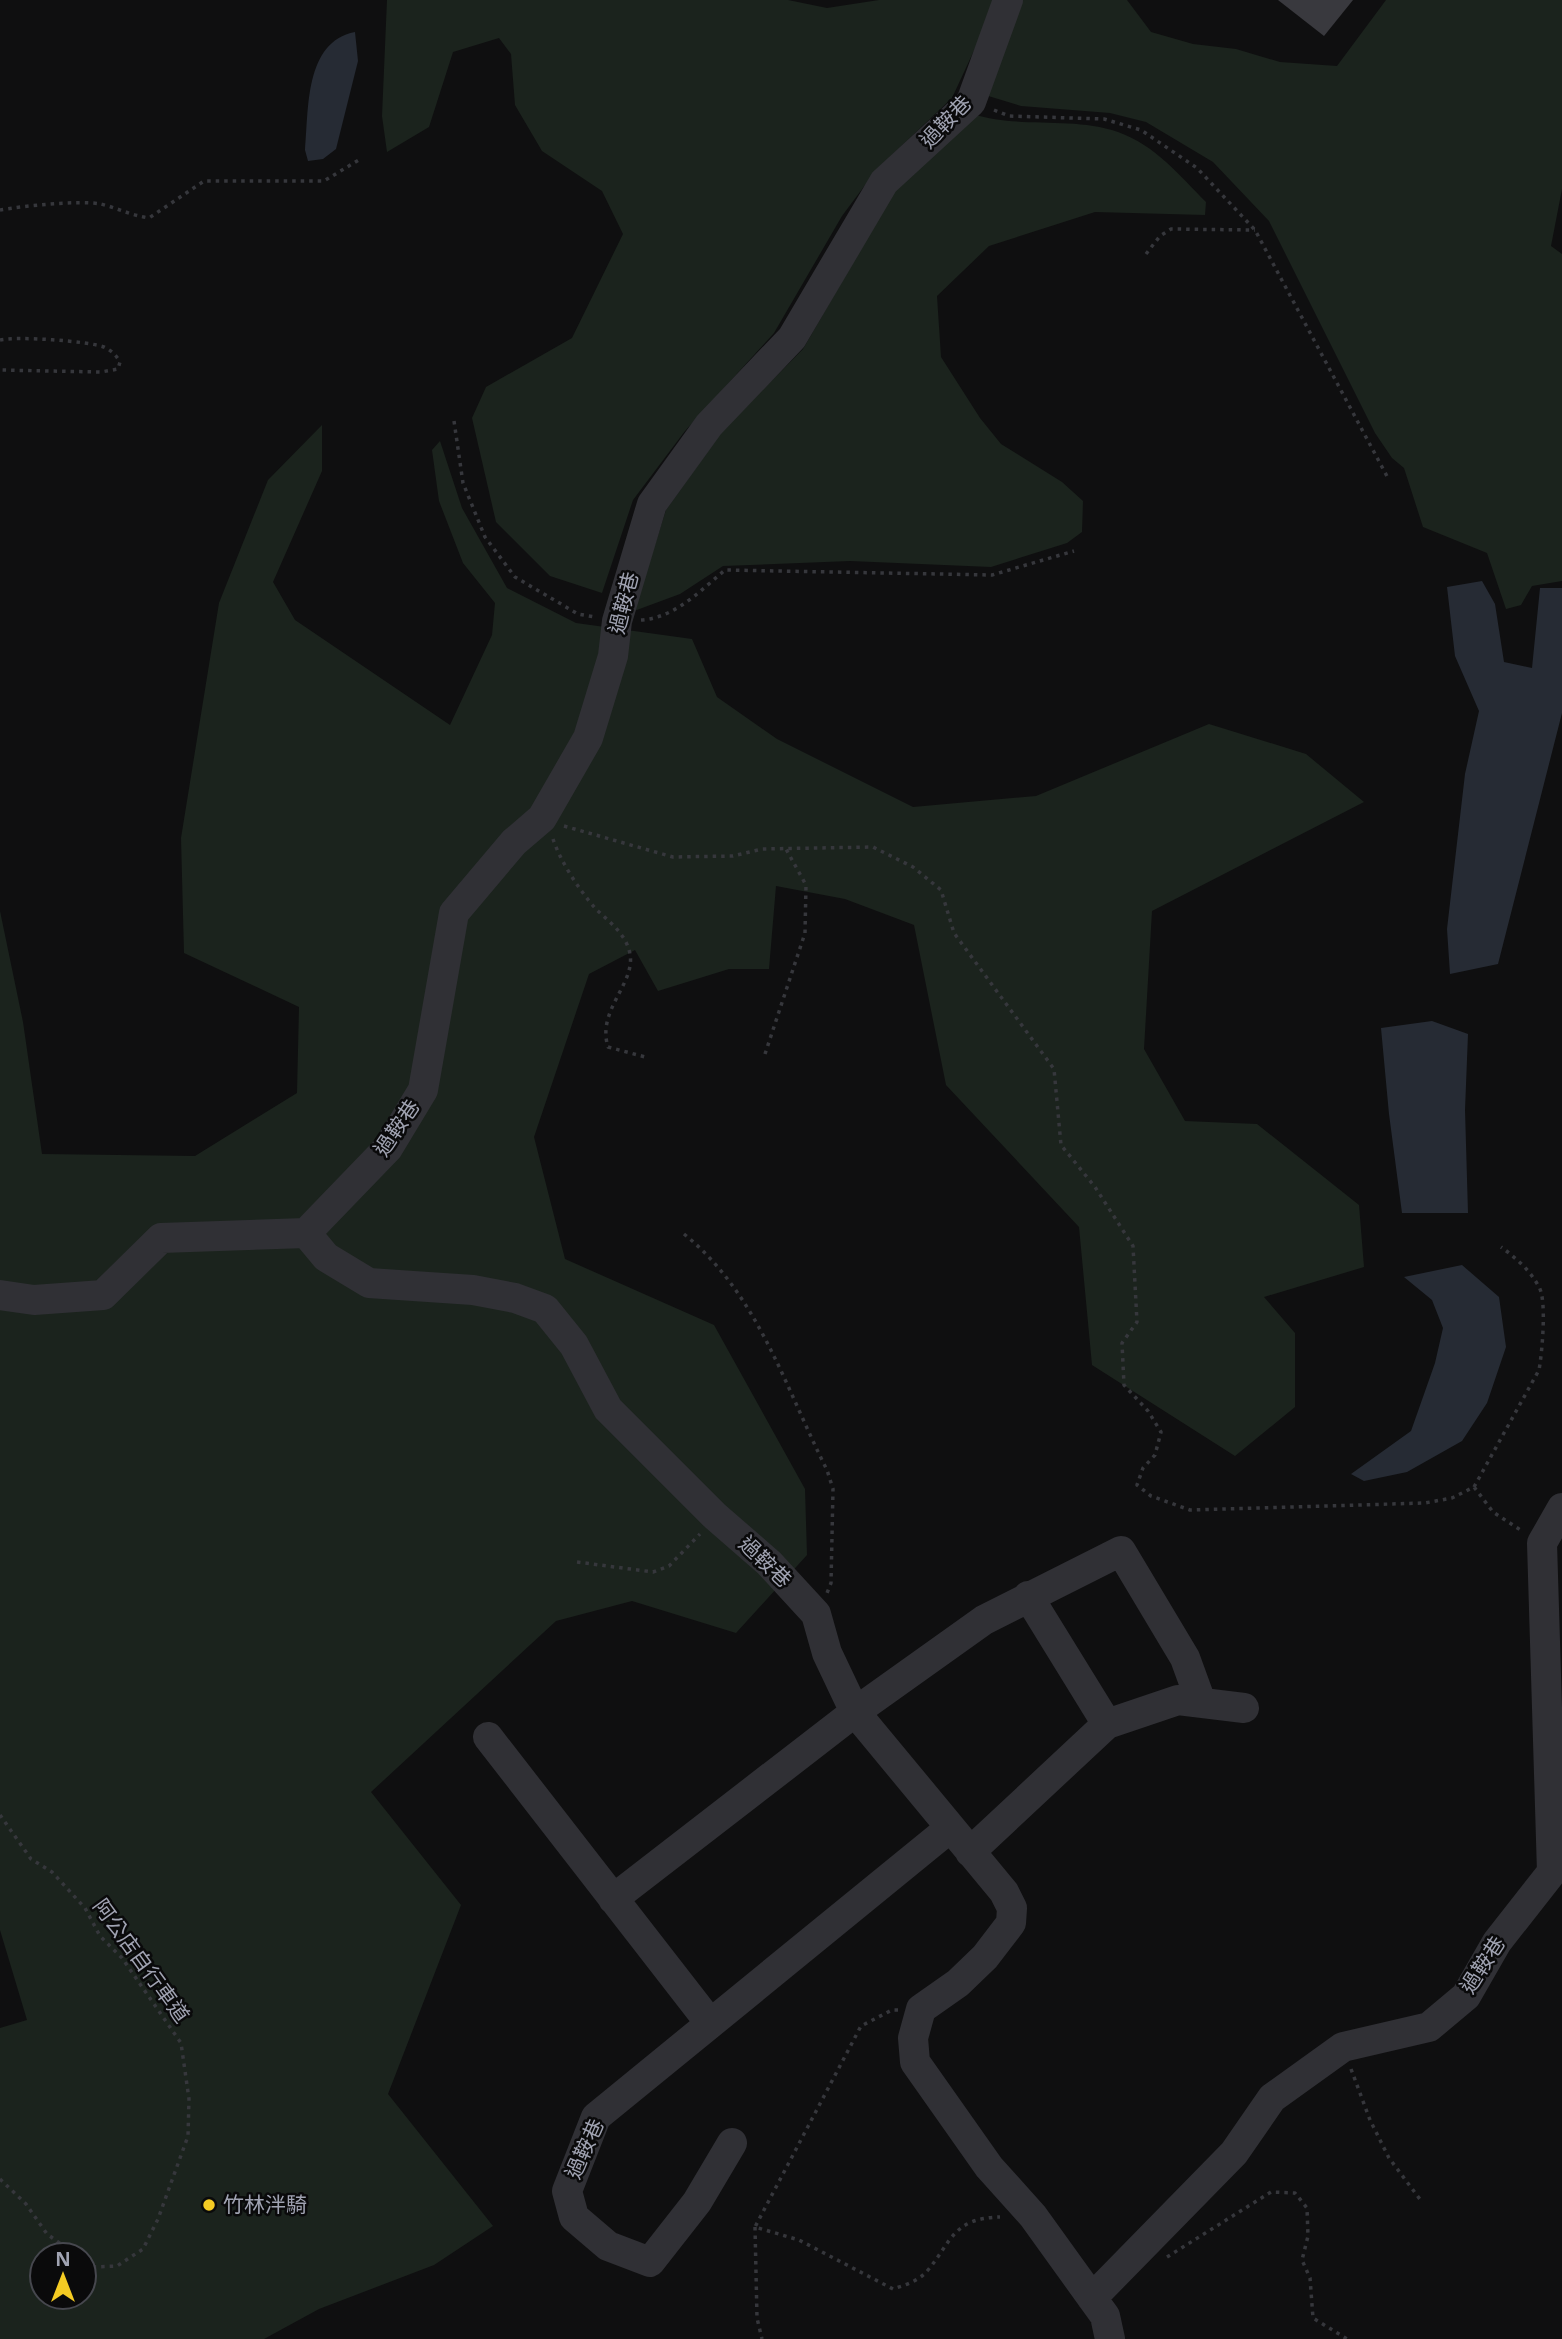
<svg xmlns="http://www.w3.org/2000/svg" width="1562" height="2339" font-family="'Open Sans','Noto Sans TC',sans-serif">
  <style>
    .green { fill: #1b231d; fill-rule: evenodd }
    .water { fill: #262b34 }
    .building { fill: #39393e }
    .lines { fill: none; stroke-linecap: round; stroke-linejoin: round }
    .path { stroke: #36373c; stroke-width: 3.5; stroke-dasharray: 3.5 5; stroke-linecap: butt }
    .minor { stroke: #303035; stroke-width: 30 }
    .poi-dot { fill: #f4cb23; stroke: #0a0a0b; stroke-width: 2.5 }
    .labels { text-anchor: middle; stroke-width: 5; stroke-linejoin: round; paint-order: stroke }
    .street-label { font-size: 21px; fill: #a0a3b2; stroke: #0a0a0b }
    .poi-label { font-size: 21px; fill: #a0a3b2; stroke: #0a0a0b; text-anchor: start }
  </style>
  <rect width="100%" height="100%" fill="#0f0f10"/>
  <path class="green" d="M387,0H788L827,8L879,0H993L983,31L952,98L877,169L842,216L774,333L685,431L633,500L602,593L550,576L496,522L472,418L486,387L572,338L623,234L602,191L542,151L515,105L511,54L499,38L453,52L429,127L387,152L382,116Z
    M1020,0H1127L1151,32L1193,44L1236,49L1280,62L1337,66L1386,0H1562V189L1551,246L1562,254V581L1532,586L1521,605L1506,609L1487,553L1423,527L1404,468L1392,458L1375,433L1269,221L1213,162L1146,122L1110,113L1021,106L985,95Z
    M973,114C1019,129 1072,116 1118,132C1155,145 1179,175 1206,202L1205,215L1095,212L989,246L937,296L941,357L980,418L1001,444L1062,482L1083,501L1082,532L1067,543L991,567L850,561L723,566L680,594L634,611L666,510L723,430L803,349L901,180Z
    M322,425V471L273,582L295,620L450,725L492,635L495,603L463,563L439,501L432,450L440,441L462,508L507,588L576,623L692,639L717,697L777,739L913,807L1036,796L1209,724L1306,754L1364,802L1152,911L1144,1049L1185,1121L1257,1124L1359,1205L1364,1267L1264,1297L1295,1333V1407L1235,1456L1092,1365L1079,1227L946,1085L914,925L845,899L776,886L769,969H729L658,991L635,950L589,974L534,1137L565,1259L714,1325L805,1489L807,1555L736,1633L632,1601L556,1621L371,1792L461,1905L388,2094L493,2226L434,2265L319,2309L264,2339H0V2028L27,2020L0,1930V911L23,1022L42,1154L195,1156L297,1093L299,1007L184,953L181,838L219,603L268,480ZM42,2255H84V2297H42Z"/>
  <path class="water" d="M355,32L358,61L336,149L323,159L308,161L305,150C309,110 304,42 355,32Z
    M1482,581L1495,604L1504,662L1532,668L1540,588H1562V713L1498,964L1450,974L1447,929L1465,774L1479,711L1455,656L1447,587Z
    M1432,1021L1468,1034L1465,1110L1468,1213H1402L1389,1114L1381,1028Z
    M1462,1265L1499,1297L1506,1347L1487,1403L1462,1441L1407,1472L1364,1481L1351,1474L1411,1431L1435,1363L1443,1328L1432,1300L1404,1277Z"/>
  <path class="building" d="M1278,0H1353L1324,36Z"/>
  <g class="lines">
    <path class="path" d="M994,110L1009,116L1104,119L1141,130L1197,168L1255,230L1389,480
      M0,210C23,206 78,200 101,204C117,208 130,215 149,218L204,181H324L362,158
      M1146,254L1160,236L1171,229L1255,230
      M0,340C17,336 88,341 104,347C112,351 116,355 120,362L118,369L101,372L0,370
      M454,421L463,483L485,537L515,577L578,614L595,617
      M641,620C675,618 701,590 725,570L992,575L1074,551
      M564,826L673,857L733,856L762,849L873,847L913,867L941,890L954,933L1054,1069L1061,1145L1095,1187L1133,1246L1137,1322L1122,1343L1124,1385L1148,1411L1161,1432L1155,1455L1143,1468L1137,1485L1151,1496L1190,1510L1425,1503L1452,1498L1474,1487L1493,1512L1522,1531
      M553,839C560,861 580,891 595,908C608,921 624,932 629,950C639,982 596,1008 608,1047L649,1058
      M765,1054L805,933L806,885L786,849
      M684,1234C758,1294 785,1387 827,1470L833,1489L831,1583L827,1593
      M1474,1487L1539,1370C1542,1354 1547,1300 1539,1287C1530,1270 1516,1258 1501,1247
      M577,1562L653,1572L669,1566L700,1534
      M0,1815L31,1859L52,1872L85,1908L100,1936L122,1958L181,2043L189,2099L188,2136L158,2219L143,2249L117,2266L92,2267L84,2261
      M898,2010H892L861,2026L755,2227L799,2240L893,2289C905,2285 919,2281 928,2270C952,2241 953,2218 1000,2217
      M1351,2069L1370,2120L1389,2158L1422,2202
      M0,2179L26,2204L47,2234L76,2255
      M755,2227L757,2318L762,2339
      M1167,2257L1271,2192L1295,2193L1307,2208L1308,2236L1302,2260L1310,2278L1313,2318L1347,2339"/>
    <path class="minor" d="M306,1233L388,1148L423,1090L454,913L514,842L542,818L588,738L613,656L617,621L652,504L709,425L792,338L884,182L971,102L1008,0
      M0,1295L34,1300L103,1295L161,1238L306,1233L326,1257L369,1283L473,1290L515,1298L545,1309L574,1345L608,1409L715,1516L769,1563L816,1614L827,1653L855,1712L1004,1892L1012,1908L1011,1923L985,1957L958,1983L921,2009L913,2038L915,2062L989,2167L1033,2216L1092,2298L1105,2316L1110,2339
      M1028,1596L1107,1724
      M488,1737L710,2023
      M970,1852L1107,1724L1178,1700L1244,1708
      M613,1899L855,1712L984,1620L1121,1551L1185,1658L1201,1702
      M732,2143L697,2202L650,2262L608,2246L574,2217L567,2191L596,2117L950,1828
      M1092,2298L1234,2153L1272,2098L1343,2047L1429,2027L1466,1996L1497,1942L1552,1872L1542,1543L1562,1508"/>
  </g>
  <circle class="poi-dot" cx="209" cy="2205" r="7"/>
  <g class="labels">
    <g class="street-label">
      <text transform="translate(946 122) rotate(-46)" y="7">過鞍巷</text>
      <text transform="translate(624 603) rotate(-76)" y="7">過鞍巷</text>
      <text transform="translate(397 1128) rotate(-56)" y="7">過鞍巷</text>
      <text transform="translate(765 1562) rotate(44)" y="7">過鞍巷</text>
      <text transform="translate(141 1961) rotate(54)" y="7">阿公店自行車道</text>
      <text transform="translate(1483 1965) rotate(-57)" y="7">過鞍巷</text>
      <text transform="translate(585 2149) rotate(-66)" y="7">過鞍巷</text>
    </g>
    <g class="poi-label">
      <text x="223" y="2212">竹林泮騎</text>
    </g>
  </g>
  <g transform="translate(63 2276)"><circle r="33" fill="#0a0a0b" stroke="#46474e" stroke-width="2"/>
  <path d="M0-5L12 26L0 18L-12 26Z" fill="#f4cb23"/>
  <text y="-10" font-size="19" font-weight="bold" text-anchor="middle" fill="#a0a3b2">N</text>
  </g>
</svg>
